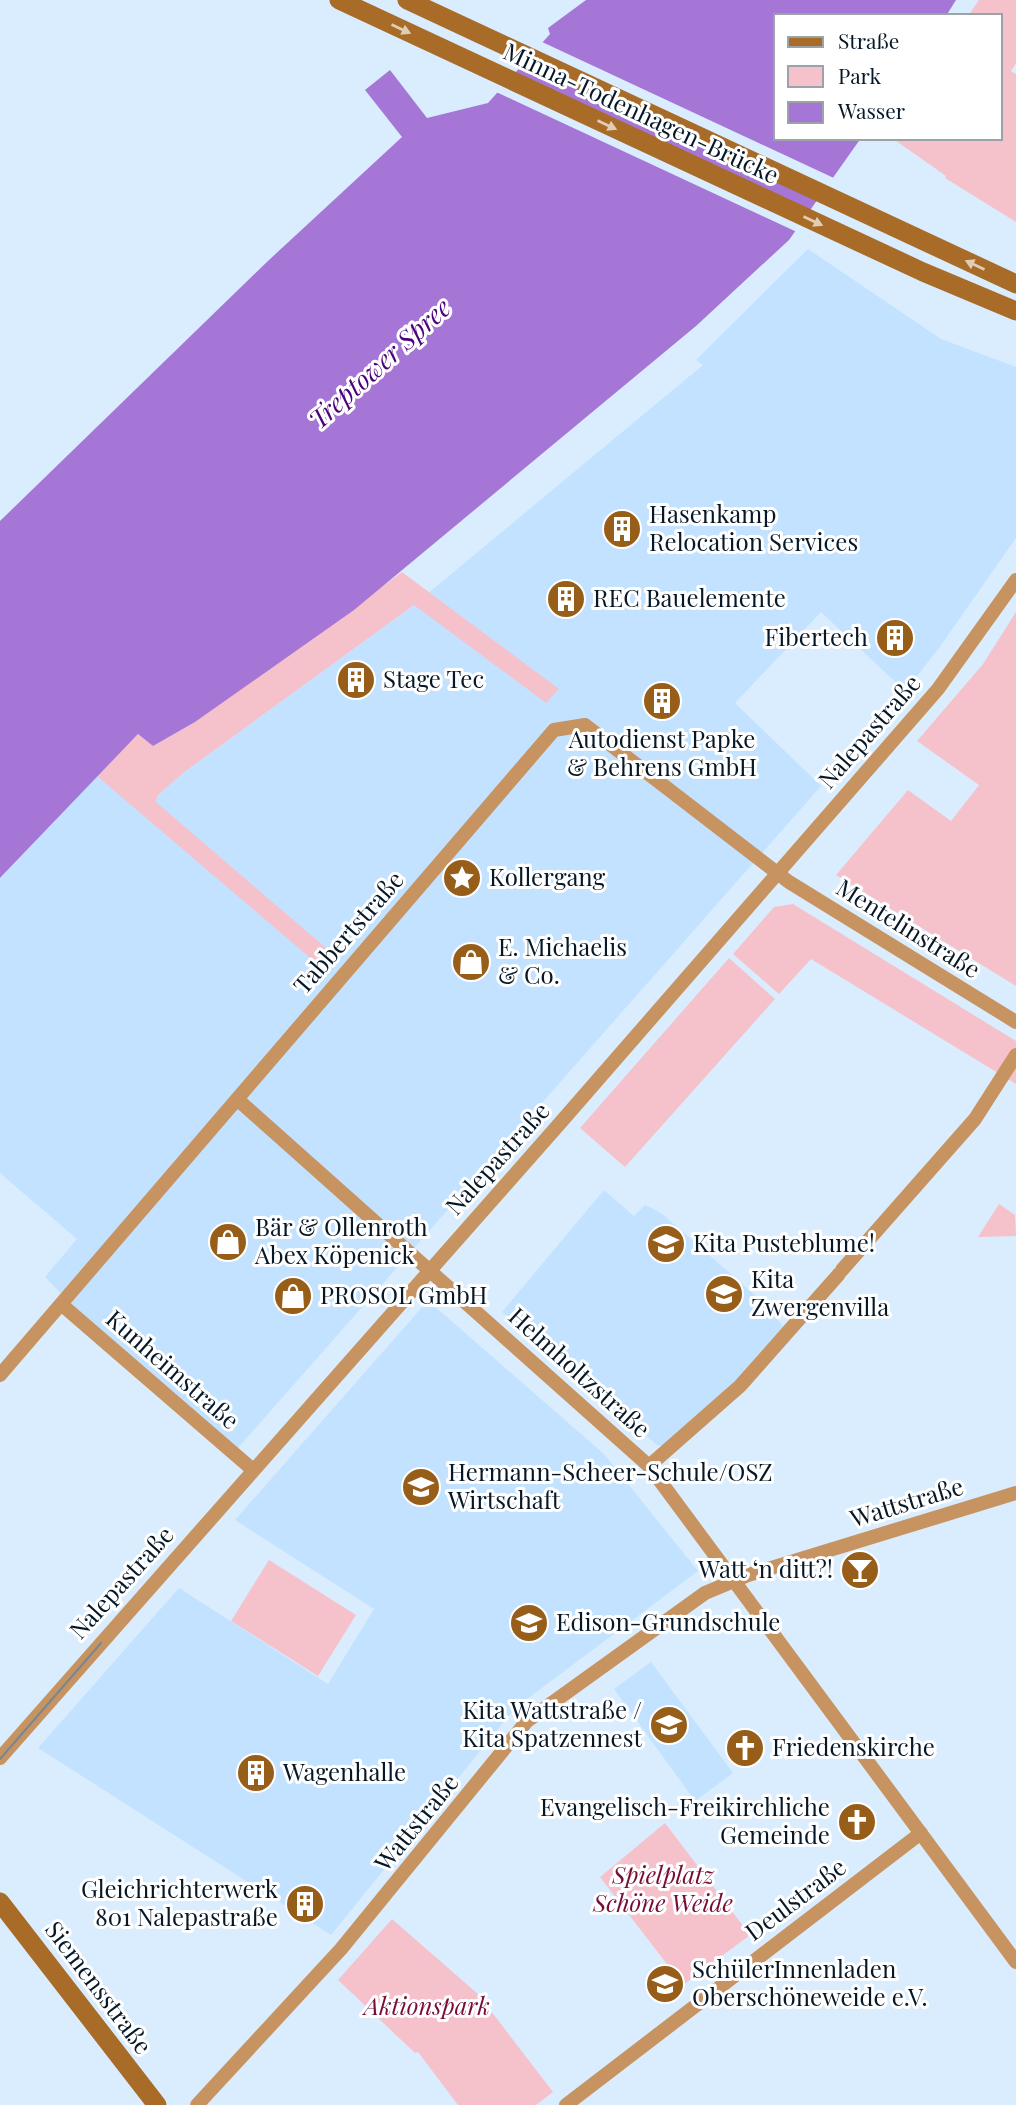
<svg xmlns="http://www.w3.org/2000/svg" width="1016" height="2105" font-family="'Playfair Display',serif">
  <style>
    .built { fill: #c2e2ff }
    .green { fill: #f5c2cc }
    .water { fill: #a576d5 }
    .pier { fill: #daedfe }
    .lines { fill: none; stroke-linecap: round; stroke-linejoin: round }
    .street { stroke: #c79360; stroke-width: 14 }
    .secondary { stroke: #a86c28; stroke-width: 19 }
    .tram { stroke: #758797; stroke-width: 2 }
    .oneway { fill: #e1ccb4 }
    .labels { text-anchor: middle; stroke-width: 6; stroke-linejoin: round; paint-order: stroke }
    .street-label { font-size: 24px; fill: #061827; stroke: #fff }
    .poi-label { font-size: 24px; fill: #061827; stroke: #fff; text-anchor: start }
    .park-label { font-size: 24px; font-style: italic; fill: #770d36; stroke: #fff }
    .water-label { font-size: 26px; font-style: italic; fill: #4d007b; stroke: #fff }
  </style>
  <rect width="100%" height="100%" fill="#daedfe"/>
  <path class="built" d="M808,249L941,339L1016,367V538L939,648L905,691L821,612L735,703L821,786L238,1448L79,1312L45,1277L77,1239L0,1173V879L97,776L157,796L183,773L414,605L703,365L696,360Z
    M604,1190L634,1216L645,1205L661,1213L757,1297L783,1326L730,1387L662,1446L657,1445L502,1312Z
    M424,1305H433L604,1454L698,1571L515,1708L331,1935L38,1748L179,1588L328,1684L374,1609L235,1520Z
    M651,1662L733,1773L695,1801L614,1689Z"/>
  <path class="green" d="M979,0H1016V63L1011,71L1016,74V222L945,178L946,176L892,138H1000V16H968Z
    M402,572L559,689L546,703L414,605L183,773L157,796L156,802L326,948L315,962L97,776L138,734L153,746L195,722Z
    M1016,612V986L836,875L908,790L951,821L979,785L917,741L983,664Z
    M793,904L1016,1041V1084L811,959L779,994L733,954L774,907Z
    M729,958L775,999L625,1167L580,1128Z
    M999,1204L1015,1215L1016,1236L978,1237Z
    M269,1560L356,1615L318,1676L231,1621Z
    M665,1823L750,1935L683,1985L600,1877Z
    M392,1919L478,1994L553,2092L536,2105H458L418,2052L415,2053L338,1980Z"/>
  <path class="water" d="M586,0H956L946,16H776V138H861L789,240L696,326L354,610L195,722L153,746L138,734L0,878V521L269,260L402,137L365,90L390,70L427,118L488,103L550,34L548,28Z"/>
  <path class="pier" d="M540,41L836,179L820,202L520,62Z
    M512,71L813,212L799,233L494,91Z"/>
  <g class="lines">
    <path class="street" d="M237,1099L649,1466L1016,1962
      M842,1270L975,1119L1016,1055
      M61,1304L253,1470
      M0,1375L554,730L585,725L789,882L1016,1022
      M649,1466L740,1386L839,1274
      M0,1758L561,1122L938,689L1016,580
      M197,2105L341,1949L527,1721L705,1593L748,1575L1016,1493
      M566,2105L921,1833"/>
    <path class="secondary" d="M339,0L923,272L1016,311
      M407,0L1016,284
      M0,1902L157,2105"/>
    <path class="tram" d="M0,1759L101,1643"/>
  </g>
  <defs><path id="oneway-solid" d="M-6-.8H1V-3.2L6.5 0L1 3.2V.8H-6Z" transform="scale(1.75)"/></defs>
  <g class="oneway">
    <use href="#oneway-solid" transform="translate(401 29) rotate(25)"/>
    <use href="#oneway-solid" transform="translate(607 125) rotate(25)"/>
    <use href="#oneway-solid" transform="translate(813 221) rotate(25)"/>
    <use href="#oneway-solid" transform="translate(975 265) rotate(-155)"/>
  </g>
  <defs>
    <symbol id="building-disc" viewBox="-11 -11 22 22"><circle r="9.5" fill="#975e1a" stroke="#fff"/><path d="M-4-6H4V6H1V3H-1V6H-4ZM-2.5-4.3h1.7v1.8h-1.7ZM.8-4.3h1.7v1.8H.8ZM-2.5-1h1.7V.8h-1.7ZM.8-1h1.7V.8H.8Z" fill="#fff"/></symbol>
    <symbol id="sight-disc" viewBox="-11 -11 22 22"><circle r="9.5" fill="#975e1a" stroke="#fff"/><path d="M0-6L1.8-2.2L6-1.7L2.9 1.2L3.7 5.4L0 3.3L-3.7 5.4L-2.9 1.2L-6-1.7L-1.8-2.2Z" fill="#fff"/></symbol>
    <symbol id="shop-disc" viewBox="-11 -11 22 22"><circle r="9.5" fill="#975e1a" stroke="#fff"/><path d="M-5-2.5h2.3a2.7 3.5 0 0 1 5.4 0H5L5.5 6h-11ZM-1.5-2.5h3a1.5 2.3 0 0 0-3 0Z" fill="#fff"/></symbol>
    <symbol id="school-disc" viewBox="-11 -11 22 22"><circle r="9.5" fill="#975e1a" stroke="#fff"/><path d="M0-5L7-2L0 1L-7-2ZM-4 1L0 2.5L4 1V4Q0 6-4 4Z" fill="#fff"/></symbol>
    <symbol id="university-disc" viewBox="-11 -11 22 22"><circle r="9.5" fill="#975e1a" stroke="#fff"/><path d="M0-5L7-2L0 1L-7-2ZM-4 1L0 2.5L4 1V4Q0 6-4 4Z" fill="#fff"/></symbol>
    <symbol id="bar-disc" viewBox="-11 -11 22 22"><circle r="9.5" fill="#975e1a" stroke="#fff"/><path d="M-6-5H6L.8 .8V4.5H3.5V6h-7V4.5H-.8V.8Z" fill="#fff"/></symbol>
    <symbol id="church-disc" viewBox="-11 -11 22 22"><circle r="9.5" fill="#975e1a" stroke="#fff"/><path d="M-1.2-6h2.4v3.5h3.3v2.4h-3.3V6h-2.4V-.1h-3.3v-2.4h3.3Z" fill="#fff"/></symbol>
  </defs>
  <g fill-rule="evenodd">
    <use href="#building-disc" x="600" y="507" width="44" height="44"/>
    <use href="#building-disc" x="544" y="577" width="44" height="44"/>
    <use href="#building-disc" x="873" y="616" width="44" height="44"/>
    <use href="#building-disc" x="334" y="658" width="44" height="44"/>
    <use href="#building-disc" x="640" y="679" width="44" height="44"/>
    <use href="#sight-disc" x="440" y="856" width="44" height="44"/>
    <use href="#shop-disc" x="449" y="940" width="44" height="44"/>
    <use href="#shop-disc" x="206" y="1220" width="44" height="44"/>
    <use href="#school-disc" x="644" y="1222" width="44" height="44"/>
    <use href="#school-disc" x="702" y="1272" width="44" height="44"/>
    <use href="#shop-disc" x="271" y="1274" width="44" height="44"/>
    <use href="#university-disc" x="399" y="1465" width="44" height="44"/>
    <use href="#bar-disc" x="838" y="1548" width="44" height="44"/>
    <use href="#school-disc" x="507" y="1601" width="44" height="44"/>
    <use href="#school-disc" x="647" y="1703" width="44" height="44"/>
    <use href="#church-disc" x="723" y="1726" width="44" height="44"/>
    <use href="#building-disc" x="234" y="1751" width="44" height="44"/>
    <use href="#church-disc" x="835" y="1800" width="44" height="44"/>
    <use href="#building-disc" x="283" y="1882" width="44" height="44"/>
    <use href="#school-disc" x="643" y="1962" width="44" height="44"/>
  </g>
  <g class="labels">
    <g class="street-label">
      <text transform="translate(641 114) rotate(25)" y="8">Minna-Todenhagen-Brücke</text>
      <text transform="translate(870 732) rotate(-49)" y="8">Nalepastraße</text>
      <text transform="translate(908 929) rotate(32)" y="8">Mentelinstraße</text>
      <text transform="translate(349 933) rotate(-49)" y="8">Tabbertstraße</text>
      <text transform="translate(498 1159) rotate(-48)" y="8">Nalepastraße</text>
      <text transform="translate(172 1370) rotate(41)" y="8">Kunheimstraße</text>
      <text transform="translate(579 1373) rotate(42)" y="8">Helmholtzstraße</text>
      <text transform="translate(907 1503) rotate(-17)" y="8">Wattstraße</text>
      <text transform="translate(122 1583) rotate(-48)" y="8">Nalepastraße</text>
      <text transform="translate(417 1823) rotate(-51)" y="8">Wattstraße</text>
      <text transform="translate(796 1900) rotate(-37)" y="8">Deulstraße</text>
      <text transform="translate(98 1988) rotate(53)" y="8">Siemensstraße</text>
    </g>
    <g class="poi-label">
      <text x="649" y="523">Hasenkamp<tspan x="649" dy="28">Relocation Services</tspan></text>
      <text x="593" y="607">REC Bauelemente</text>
      <text x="868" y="646" text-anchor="end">Fibertech</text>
      <text x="383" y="688">Stage Tec</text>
      <text x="662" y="748" text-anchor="middle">Autodienst Papke<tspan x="662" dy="28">&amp; Behrens GmbH</tspan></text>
      <text x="489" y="886">Kollergang</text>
      <text x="498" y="956">E. Michaelis<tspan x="498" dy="28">&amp; Co.</tspan></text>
      <text x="255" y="1236">Bär &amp; Ollenroth<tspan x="255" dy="28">Abex Köpenick</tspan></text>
      <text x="693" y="1252">Kita Pusteblume!</text>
      <text x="751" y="1288">Kita<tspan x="751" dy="28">Zwergenvilla</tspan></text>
      <text x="320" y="1304">PROSOL GmbH</text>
      <text x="448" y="1481">Hermann-Scheer-Schule/OSZ<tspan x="448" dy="28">Wirtschaft</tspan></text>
      <text x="833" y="1578" text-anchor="end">Watt ‘n ditt?!</text>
      <text x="556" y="1631">Edison-Grundschule</text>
      <text x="642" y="1719" text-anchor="end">Kita Wattstraße /<tspan x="642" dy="28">Kita Spatzennest</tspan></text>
      <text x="772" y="1756">Friedenskirche</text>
      <text x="283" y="1781">Wagenhalle</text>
      <text x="830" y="1816" text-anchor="end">Evangelisch-Freikirchliche<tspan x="830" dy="28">Gemeinde</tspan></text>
      <text x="278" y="1898" text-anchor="end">Gleichrichterwerk<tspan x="278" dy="28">801 Nalepastraße</tspan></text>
      <text x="692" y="1978">SchülerInnenladen<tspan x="692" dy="28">Oberschöneweide e.V.</tspan></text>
    </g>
    <g class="park-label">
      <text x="663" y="1884">Spielplatz<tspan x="663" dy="28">Schöne Weide</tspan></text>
      <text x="427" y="2015">Aktionspark</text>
    </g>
    <g class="water-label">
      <text transform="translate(380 364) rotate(-42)" y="9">Treptower Spree</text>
    </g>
  </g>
  <rect x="774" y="14" width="228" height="126" fill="#ffffff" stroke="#9ba3a9" stroke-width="2"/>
  <rect x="788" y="37" width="35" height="10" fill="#a86c28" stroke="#9ba3a9" stroke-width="2"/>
  <text x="838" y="49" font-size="21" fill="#061827">Straße</text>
  <rect x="788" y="66" width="35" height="21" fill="#f5c2cc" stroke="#9ba3a9" stroke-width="2"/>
  <text x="838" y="84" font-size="21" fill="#061827">Park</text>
  <rect x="788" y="102" width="35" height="21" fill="#a576d5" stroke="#9ba3a9" stroke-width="2"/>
  <text x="838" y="119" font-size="21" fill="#061827">Wasser</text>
</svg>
